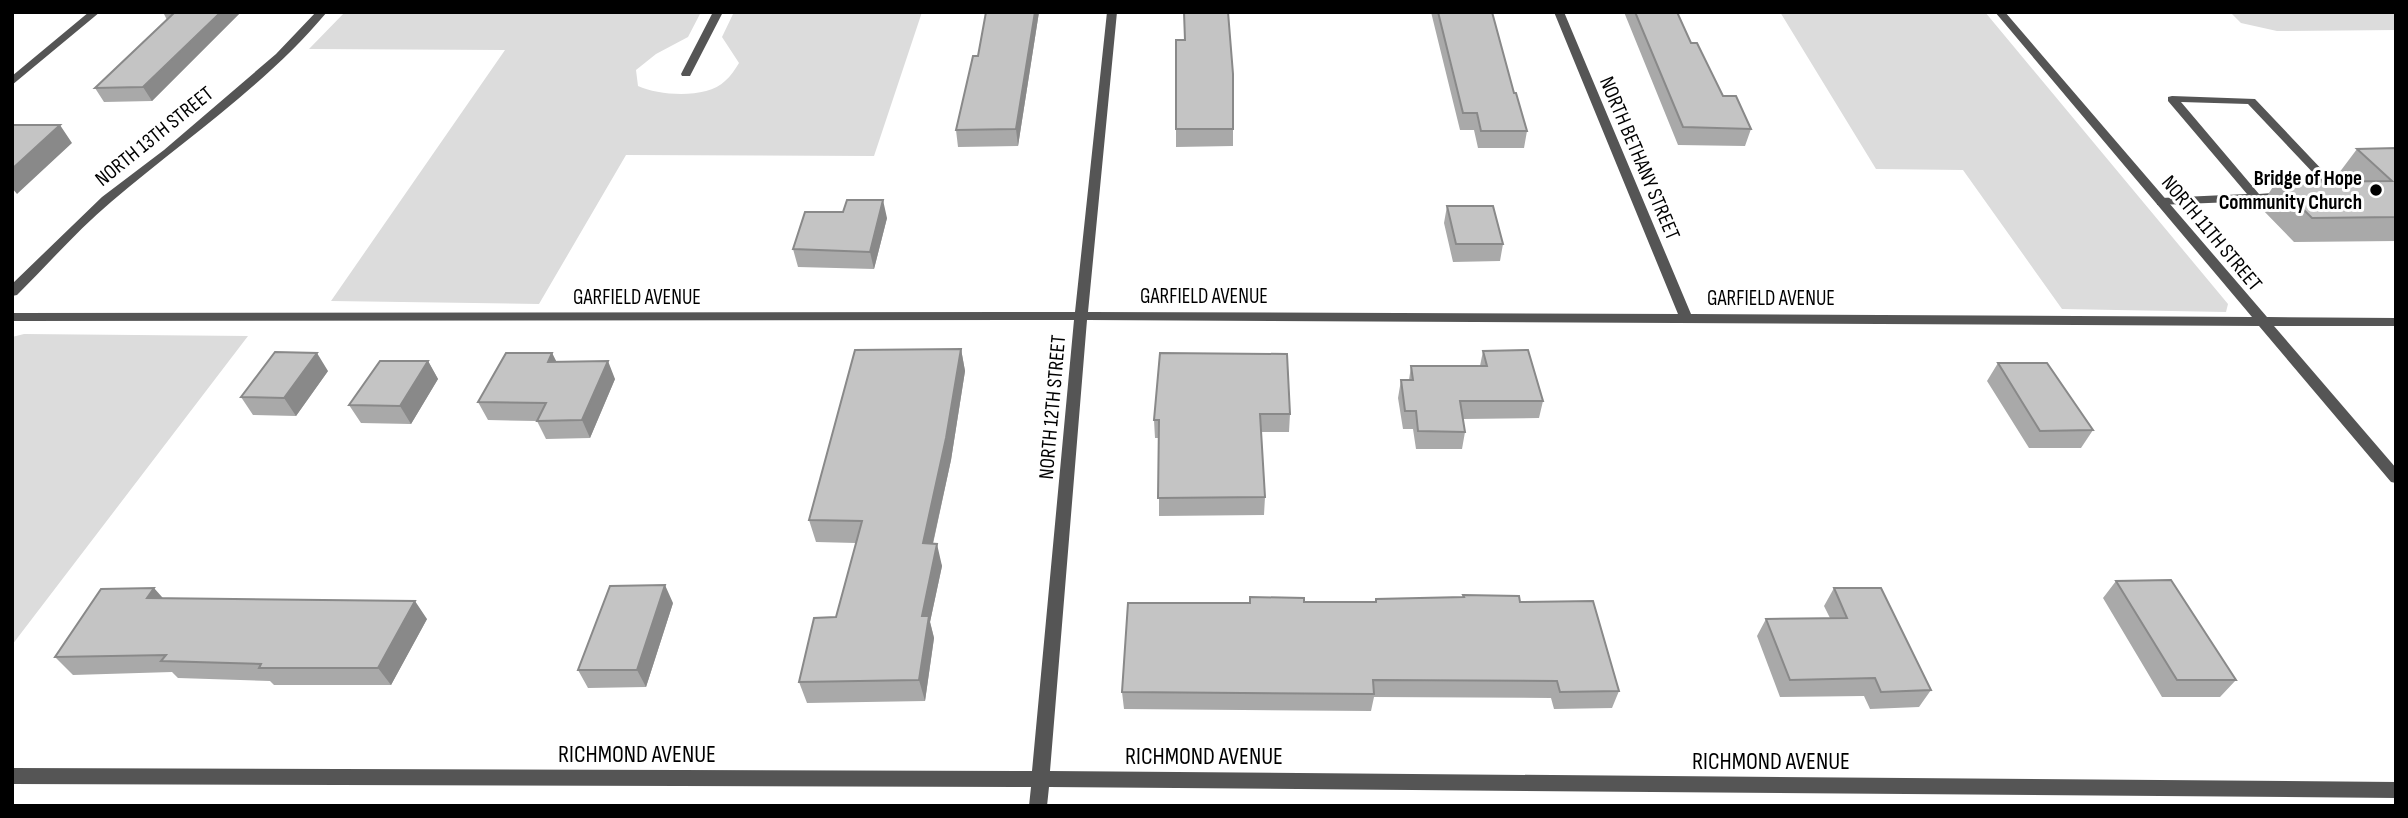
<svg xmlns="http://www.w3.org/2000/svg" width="2408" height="818" font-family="'Sofia Sans Condensed',sans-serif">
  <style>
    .green { fill: #dcdcdc }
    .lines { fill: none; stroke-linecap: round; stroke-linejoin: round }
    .service { fill: #555; fill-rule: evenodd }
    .minor { fill: #555; fill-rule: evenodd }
    .tertiary { fill: #555; fill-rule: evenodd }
    .wall { fill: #a9a9a9 }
    .shaded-wall { fill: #898989 }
    .building { fill: #c4c4c4; stroke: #898989; stroke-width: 2 }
    .poi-dot { fill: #000; stroke: #fff; stroke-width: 2.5 }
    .labels { text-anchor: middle; stroke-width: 6; stroke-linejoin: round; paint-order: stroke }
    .street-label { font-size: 21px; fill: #000; stroke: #fff }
    .poi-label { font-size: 21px; font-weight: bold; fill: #000; stroke: #fff; text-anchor: end }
    .near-street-label { font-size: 24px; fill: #000; stroke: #fff }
  </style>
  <rect width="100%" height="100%" fill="#fff"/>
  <path class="green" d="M345,12H701L688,37L656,54L636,70L638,86C660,96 707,99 725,81C731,76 735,69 739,63L722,37L734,12H922L874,156L626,155L539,304L331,301L505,50L309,49Z
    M1780,12H1985L2228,304L2226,312L2062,309L1963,170L1876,169Z
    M2230,12H2396V30L2277,31L2241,23Z
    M24,334L248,336L12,645V337Z"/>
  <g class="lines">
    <path class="service" d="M89,12H100L12,85V76Z
      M2172,96L2255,99L2345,194L2343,196H2335L2248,104L2181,102L2259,194L2285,192L2291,196L2285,200L2157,205V199L2161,198L2247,194L2168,101V97Z"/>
    <path class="minor" d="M713,12H723L691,74L690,76H682L681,74Z
      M1107,12H1117L1088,312L1678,314L1554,12H1564L1691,314L2252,317L1995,12H2005L2267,317L2396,318V326H2274L2396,468V483L2391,482L2259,326L1087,320L1050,771L2396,782V798L1049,787L1047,806H1029L1031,787L12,784V768L1032,771L1074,320L12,321V313L1075,312Z"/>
    <path class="tertiary" d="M316,12H327C265,86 184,140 111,202C78,230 48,264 17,295L12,296V284L102,197L164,150L276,54Z"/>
  </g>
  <path class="wall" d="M163,12H241L152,101L104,102L95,88L167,20Z
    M1039,12L1018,146L958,147L956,130Z
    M1431,12H1492L1514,93L1527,131L1524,148H1478L1474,130H1460Z
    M1624,12H1677L1691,43L1723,96L1751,129L1745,146L1678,145Z
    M1176,40L1233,129V146L1176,147Z
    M2396,148V241L2294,242L2260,207L2276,182H2348L2339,173L2357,149Z
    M1447,206L1503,244L1500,261L1453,262L1444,223Z
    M887,218L874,269L798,267L793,249Z
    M961,349L965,371L951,460L933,544L942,566L930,622L934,638L925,701L807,703L799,682L836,617L856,543L816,542L809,520Z
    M1483,351L1543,401L1539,418L1463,419L1465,432L1462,449H1416L1413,429H1403L1398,398L1401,380H1409L1411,366H1480Z
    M552,353L556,361L615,379L590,438L546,439L537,421L488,420L478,402Z
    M1160,353L1290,414L1289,432H1261L1265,497L1264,515L1159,516V438H1155L1154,420Z
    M428,361L438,379L411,424L361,423L349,405Z
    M1998,363L2093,430L2081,448H2029L1987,381Z
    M328,371L296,416L253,415L241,397Z
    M2116,581L2236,680L2220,697H2162L2103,598Z
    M1834,588L1931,690L1919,707L1870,709L1864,696L1780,697L1757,636L1766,619L1830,618L1824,606Z
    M1463,595L1520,602L1619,691L1612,708L1554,709L1551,698L1374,697L1371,711L1124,709L1122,692L1250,603L1375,602L1376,599L1463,597Z
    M163,598L427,619L391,685H274L270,681L178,678L172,672L73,675L55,657Z
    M673,603L646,687L588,688L578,670Z"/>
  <path class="shaded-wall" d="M221,12H241L152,101L143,87Z
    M1035,12H1039L1018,146L1016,129Z
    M60,125L72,143L17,194L12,188V169Z
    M883,200L887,218L874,269L870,252Z
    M961,349L965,371L951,460L928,565L923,543Z
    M317,353L328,371L296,416L284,398Z
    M552,353L561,371L548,362Z
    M428,361L438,379L411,424L400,406Z
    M608,361L615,379L590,438L582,420Z
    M937,544L942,566L930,622L934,638L925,701L919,680L922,616Z
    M665,585L673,603L646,687L637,670Z
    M154,588L170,606L147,598Z
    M415,601L427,619L391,685L378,668Z"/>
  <path class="building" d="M175,12H221L143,87L95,88Z
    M986,12H1035L1016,129L956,130L973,56H978Z
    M1184,12H1228L1233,74V129H1176V40H1185Z
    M1438,12H1492L1514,93H1516L1527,131H1481L1477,113H1463Z
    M1635,12H1677L1691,43H1697L1723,96H1736L1751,129L1683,127Z
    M12,125H60L12,169Z
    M2396,148V217L2312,218L2276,182L2392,181L2357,149Z
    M847,200H883L870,252L793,249L805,212H843Z
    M1447,206H1493L1503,244H1456Z
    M961,349L946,438L923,543L937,544L922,616H929L919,680L799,682L814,618L836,617L862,521L809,520L855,350Z
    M1528,350L1543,401H1460L1465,432L1418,431L1416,411H1405L1401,380H1413L1411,366H1487L1483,351Z
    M275,352L317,353L284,398L241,397Z
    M506,353H552L548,362L608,361L582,420L537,421L546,403L478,402Z
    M1160,353L1287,354L1290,414H1260L1265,497L1158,498L1159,420H1154Z
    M380,361H428L400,406L349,405Z
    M1998,363H2047L2093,430L2040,431Z
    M2171,580L2236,680H2177L2116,581Z
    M665,585L637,670H578L610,586Z
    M154,588L147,598L415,601L378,668H259L261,664L161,661L166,655L55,657L101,589Z
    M1834,588H1881L1931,690L1881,692L1875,678L1790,680L1766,619L1847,618Z
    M1463,595L1519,596L1520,602L1593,601L1619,691L1560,692L1557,681L1373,680L1374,694L1122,692L1128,603H1250V597L1304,598V602H1376V599L1464,597Z"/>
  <circle class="poi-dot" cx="2376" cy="190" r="7"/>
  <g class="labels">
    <g class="street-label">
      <text transform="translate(154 136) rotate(-39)" y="7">NORTH 13TH STREET</text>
      <text transform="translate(1640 158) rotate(67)" y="7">NORTH BETHANY STREET</text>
      <text transform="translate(2212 233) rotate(50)" y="7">NORTH 11TH STREET</text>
      <text x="1204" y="303">GARFIELD AVENUE</text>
      <text x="637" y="304">GARFIELD AVENUE</text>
      <text x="1771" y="305">GARFIELD AVENUE</text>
      <text transform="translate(1052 407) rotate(-85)" y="7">NORTH 12TH STREET</text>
    </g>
    <g class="poi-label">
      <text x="2362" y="185">Bridge of Hope<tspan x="2362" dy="24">Community Church</tspan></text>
    </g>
    <g class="near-street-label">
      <text x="637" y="762">RICHMOND AVENUE</text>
      <text x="1204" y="764">RICHMOND AVENUE</text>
      <text x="1771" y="769">RICHMOND AVENUE</text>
    </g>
  </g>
  <rect width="2408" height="818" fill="none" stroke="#000000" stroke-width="28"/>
</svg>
